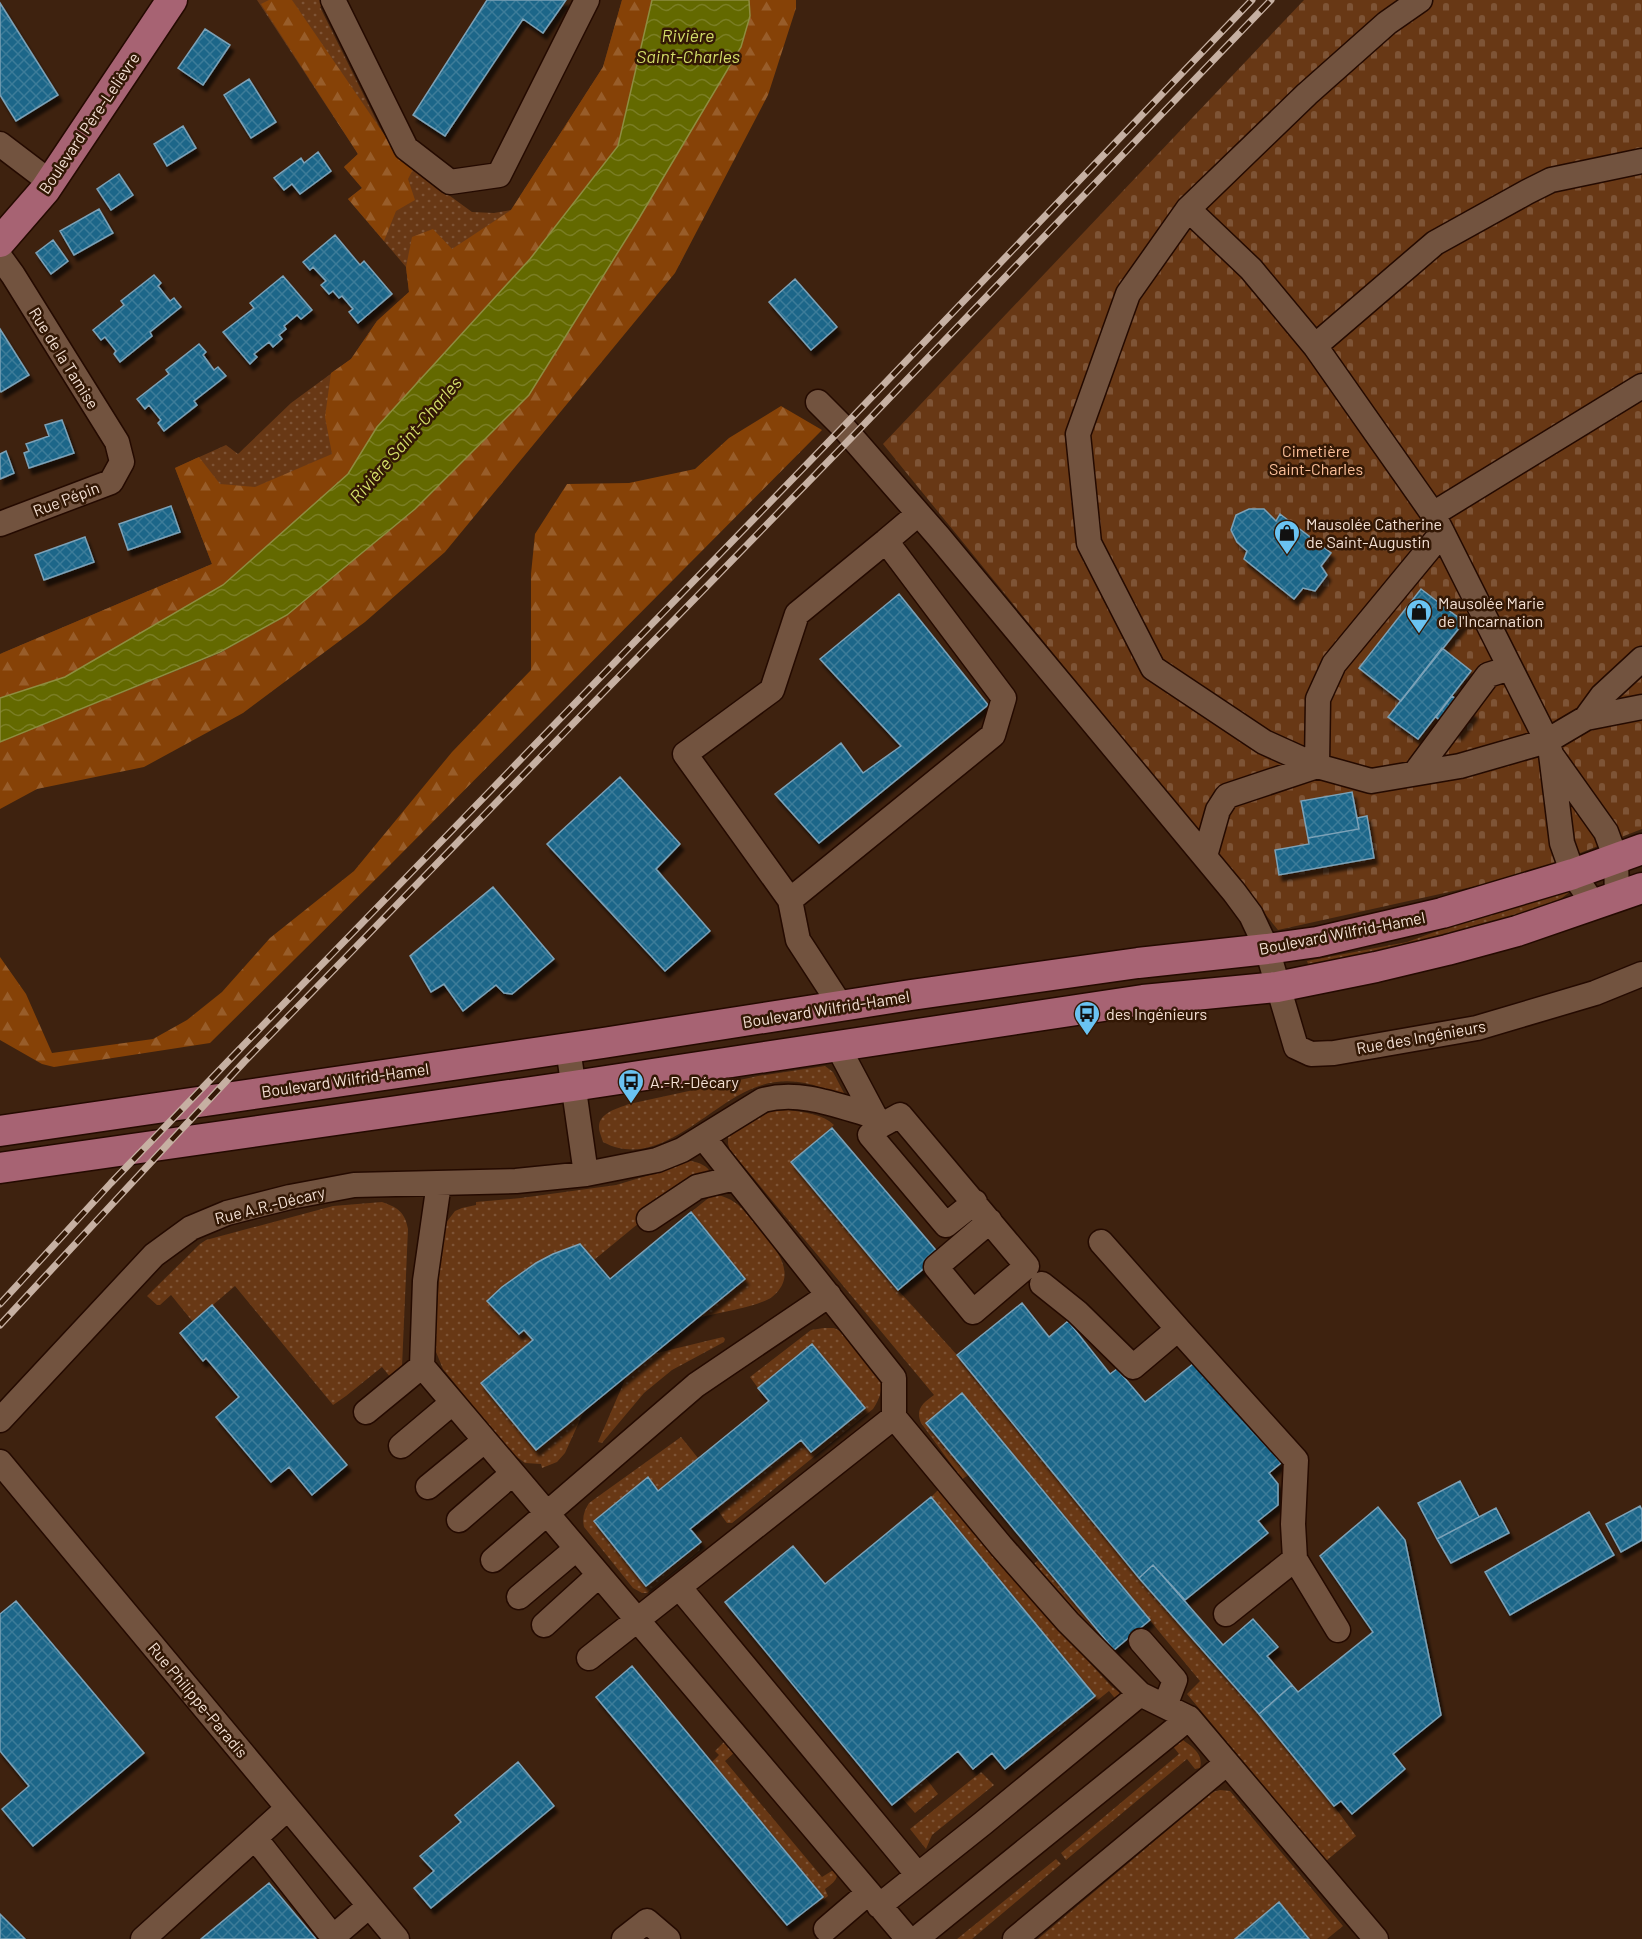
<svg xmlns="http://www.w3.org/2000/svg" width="1642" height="1939" font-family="Barlow,sans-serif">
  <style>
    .grass { fill: url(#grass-dots) }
    .forest { fill: url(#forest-firs) }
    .cemetery { fill: url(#cemetery-stones) }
    .water { fill: url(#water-waves); stroke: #8e8d40; stroke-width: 1.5 }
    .building { fill: url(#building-cross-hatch); stroke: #7ca2b8; stroke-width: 1.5; filter: url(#shadow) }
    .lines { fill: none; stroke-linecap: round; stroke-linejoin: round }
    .minor-casing { stroke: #240a00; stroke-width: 27 }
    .major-casing { stroke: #240a00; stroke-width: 33 }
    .minor { stroke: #72533f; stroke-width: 24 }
    .major { stroke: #a76373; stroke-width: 30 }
    .rail-casing { stroke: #c6b0a2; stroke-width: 7 }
    .rail { stroke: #331805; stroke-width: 4.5; stroke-dasharray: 14; stroke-linecap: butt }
    .labels { text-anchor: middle; stroke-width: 5; stroke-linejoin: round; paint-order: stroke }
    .street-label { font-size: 16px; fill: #f4e1d5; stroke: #331805 }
    .park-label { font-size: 16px; fill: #fec29c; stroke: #331805 }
    .poi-label { font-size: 16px; fill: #f4e1d5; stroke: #331805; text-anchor: start }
    .water-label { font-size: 18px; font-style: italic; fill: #d3dd68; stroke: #331805 }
  </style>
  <defs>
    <pattern id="grass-dots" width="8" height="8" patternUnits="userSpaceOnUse" patternTransform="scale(1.5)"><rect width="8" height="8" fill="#683815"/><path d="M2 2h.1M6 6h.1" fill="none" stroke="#7e5436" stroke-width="1.8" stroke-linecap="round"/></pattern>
    <pattern id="forest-firs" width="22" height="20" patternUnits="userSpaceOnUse" patternTransform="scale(1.5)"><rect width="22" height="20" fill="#864207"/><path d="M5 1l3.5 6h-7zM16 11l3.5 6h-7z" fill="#985d2a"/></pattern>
    <pattern id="cemetery-stones" width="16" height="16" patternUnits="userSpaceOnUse" patternTransform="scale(1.5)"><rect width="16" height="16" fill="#683815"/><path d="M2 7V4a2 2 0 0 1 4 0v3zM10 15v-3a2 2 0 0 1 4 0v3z" fill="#7e5436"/></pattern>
    <pattern id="water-waves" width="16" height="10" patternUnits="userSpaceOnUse" patternTransform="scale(1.5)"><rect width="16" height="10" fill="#636900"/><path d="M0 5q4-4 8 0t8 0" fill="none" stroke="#7a7e24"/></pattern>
    <pattern id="building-cross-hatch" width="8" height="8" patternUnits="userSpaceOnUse" patternTransform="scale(1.5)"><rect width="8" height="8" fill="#1b6689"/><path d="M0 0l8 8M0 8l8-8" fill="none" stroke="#3d7c99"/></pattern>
    <filter id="shadow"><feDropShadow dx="3.5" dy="6" stdDeviation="1.5" flood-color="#0009"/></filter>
  </defs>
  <rect width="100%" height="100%" fill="#3e220f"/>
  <path class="grass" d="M257,0H329L320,7L382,132L392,146L413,169L472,212L494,213L511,210L603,67L622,0H652L618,146L223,585L0,654L212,564L175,468L226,445L238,454L291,403L351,359L377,321L409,292L406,267L348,199L362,188L344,167L358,154Z
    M1571,887V891L1558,901L1542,909C1464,931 1388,952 1308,964L1307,961L1407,942L1523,900Z
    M825,1066L833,1072L844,1093L842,1096C834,1096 829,1091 822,1088C802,1080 779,1079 759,1086C708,1103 660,1172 603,1142C602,1139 601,1136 600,1133C594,1114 616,1109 629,1104L758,1076Z
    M788,1110C803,1112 823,1114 834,1125L791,1163L898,1290L957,1355L1139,1578L1259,1714L1334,1806L1356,1836L1326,1861L1187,1694L1200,1681L962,1393L969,1475L962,1479L921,1423C915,1409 923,1403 934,1395L730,1150L728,1144V1137L733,1130L772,1111Z
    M691,1161C699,1163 708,1165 711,1174L673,1195L594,1260L580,1244C545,1257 515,1274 487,1300L519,1334L524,1330L533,1340L481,1383L535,1450L584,1411L565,1453L557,1462L542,1468L541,1464L525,1463L510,1452L443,1369L436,1352L435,1343L442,1228L455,1211L462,1208L476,1205V1202L521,1198L616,1185L663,1171L681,1162Z
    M718,1195C738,1200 744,1211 757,1226C773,1245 801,1274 772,1297C761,1306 713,1314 697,1318L744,1278L691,1212L711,1196Z
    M382,1202C397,1207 405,1212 408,1229L402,1367L401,1371L391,1378L382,1367L346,1396L333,1405L235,1286L193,1322L171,1295L160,1305H157L147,1296L200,1244L206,1240L333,1206Z
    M824,1328H834L842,1332C850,1340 877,1369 880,1377C884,1388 879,1400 873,1409L732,1523H727L716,1508L801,1440L811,1452L865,1408L812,1344L758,1388L750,1377L811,1330Z
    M723,1337L725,1339L724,1342L672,1370L644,1393L602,1443L598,1442L627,1375L653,1354Z
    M681,1437L698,1458L658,1491L648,1478L594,1521L646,1586L698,1544L700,1545V1550L647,1593H642L633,1588L584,1527C582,1517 584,1511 589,1503Z
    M940,1488L1033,1601L1111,1686L1121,1694L1123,1698L1118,1702L1109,1691L1022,1761L1020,1757L1095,1695L931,1497Z
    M1039,1559L1114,1650L1122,1658L1118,1660L1032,1566Z
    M1180,1738C1191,1746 1204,1753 1200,1768L1195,1769L1187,1759L1066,1860L1061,1853L1179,1754L1172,1745Z
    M725,1741L735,1752L725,1761L822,1877L835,1869C841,1878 832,1884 825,1889L828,1896L815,1906L814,1904L823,1896L712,1762L719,1755L715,1751Z
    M981,1772L994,1785L932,1835L926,1849L910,1829Z
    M925,1777L938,1794L915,1813L901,1797Z
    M1220,1790L1230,1791L1343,1926L1327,1939H1309L1279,1903L1235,1939H1038L1213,1792Z
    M1056,1859L1061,1864L972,1939H957Z"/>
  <path class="forest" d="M269,0H292L392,146L413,169L408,179L415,200L396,211L384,241L348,199L362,188L344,167L358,154L261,4Z
    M622,0H652L618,146L530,259L377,427L348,474L223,585L65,677L0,698V654L212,564L175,468L199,457L220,484L255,487L332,454L325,417L331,373L351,359L377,321L409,292L406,267L412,237L433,229L452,249L511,210L603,67Z
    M749,0H796V8L768,95L675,273L445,552L365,622L243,713L144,767L37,789L0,809V742L220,653L287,615L415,509L529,395L638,220L741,47L750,16Z
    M781,406L822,430L387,868L210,1043L54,1067L42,1064L0,1040V957L26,994L52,1053L153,1039L187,1020L222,992L270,938L354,871L452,752L531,670V574L535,534L567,484L629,483L695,469L729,438Z"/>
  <path class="cemetery" d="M1304,0H1642V829L1521,876L1278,930L883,444Z"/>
  <path class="water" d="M652,0H749L750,16L741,47L638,220L529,395L415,509L287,615L220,652L0,742V698L65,677L223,585L348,474L377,427L530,259L618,146Z"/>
  <path class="building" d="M487,0H566L543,33L523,19L445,136L413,115Z
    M0,3L58,95L16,121L0,95Z
    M205,29L230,45L203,85L178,68Z
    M249,79L276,122L251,138L224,95Z
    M183,126L196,148L167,166L154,144Z
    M318,152L331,171L300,194L292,184L284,190L274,178L301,158L304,163Z
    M119,174L133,195L111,210L97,189Z
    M99,209L113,233L74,255L60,231Z
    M335,235L360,265L364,261L392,294L358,323L349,312L353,309L342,296L339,298L333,291L329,294L321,285L326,281L313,267L310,270L303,262Z
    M53,240L68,261L51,274L36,253Z
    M154,275L161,283L158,286L170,301L174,298L181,307L150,332L152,336L120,362L114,354L116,351L105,337L101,340L93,330L124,305L121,301Z
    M283,276L312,310L301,319L297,315L284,326L286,329L279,335L282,339L273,347L269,342L254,354L257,357L250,364L223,332L254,308L250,303Z
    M795,279L837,327L811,350L769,302Z
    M0,329L29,375L1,392L0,390Z
    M199,344L206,352L203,355L214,370L218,367L226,376L194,401L197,405L164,431L158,423L161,420L149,405L145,409L137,399L169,374L166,370Z
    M62,420L74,453L29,468L24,453L29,451L26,444L49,436L45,425Z
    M6,451L14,473L0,479V454Z
    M171,506L180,532L128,550L119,524Z
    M1249,509H1264L1276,521L1280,514L1331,553L1321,566L1327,575L1315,591L1303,588L1294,599L1244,559L1247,551L1237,542L1231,530L1236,515Z
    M85,537L94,562L44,580L35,555Z
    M1421,589L1464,622L1401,701L1359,668Z
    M899,594L988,705L819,843L775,794L841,743L863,773L901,746L820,659Z
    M1442,648L1471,671L1418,739L1388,717Z
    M1452,696L1474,713L1458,734L1436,717Z
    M620,777L680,844L656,869L710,931L665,971L547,844Z
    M1352,792L1359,829L1308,838L1301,801Z
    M1367,816L1374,858L1279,875L1275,850L1309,844L1308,838L1359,829L1357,818Z
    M493,887L554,959L512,994L504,993L496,985L463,1011L444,984L431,992L410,956Z
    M832,1128L940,1255L898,1290L791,1162Z
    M691,1212L745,1279L536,1450L481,1383L533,1340L524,1330L519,1334L487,1301L502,1287L536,1263L553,1254L580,1244L610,1279Z
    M1022,1303L1049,1337L1068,1321L1110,1374L1117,1369L1145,1402L1198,1360L1281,1463L1269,1473L1278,1484V1505L1258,1521L1268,1533L1185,1600L1153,1565L1139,1578L957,1355Z
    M212,1305L347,1465L312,1495L289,1467L271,1482L216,1417L239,1397L206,1358L203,1361L180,1333Z
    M812,1344L865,1408L811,1452L801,1440L690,1529L701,1542L646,1586L594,1521L648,1477L658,1491L769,1401L758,1388Z
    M962,1393L1150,1620L1114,1650L926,1423Z
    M1460,1481L1479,1517L1437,1539L1418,1503Z
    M931,1497L1095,1696L1005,1769L992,1753L973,1769L958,1751L892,1805L725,1602L793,1546L825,1584Z
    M1640,1506L1642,1510V1540L1621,1552L1606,1524Z
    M1378,1507L1405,1540L1441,1715L1393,1754L1405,1769L1352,1814L1341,1801L1334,1806L1259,1714L1292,1685L1298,1692L1373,1632L1320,1556Z
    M1496,1508L1509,1533L1451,1563L1437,1539Z
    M1589,1512L1614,1555L1510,1615L1485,1572Z
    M1153,1565L1223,1645L1253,1619L1278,1647L1267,1656L1292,1685L1259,1714L1139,1578Z
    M16,1601L144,1753L33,1846L2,1809L29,1786L0,1751V1614Z
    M632,1666L823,1897L787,1925L596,1697Z
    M518,1762L554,1806L431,1908L414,1888L434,1871L420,1856L461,1822L455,1815Z
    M269,1883L316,1939H201Z
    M1279,1902L1309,1939H1235Z
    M0,1914L25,1939H0Z"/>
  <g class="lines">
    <defs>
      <path id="minor" d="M333,0L406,148L450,182L499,175L587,0
        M1420,0L1387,23L1307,94L1188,209L1128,294L1078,434L1089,543L1153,668L1264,742L1317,766L1371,781L1460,766L1547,741L1586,718L1642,707
        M0,144L50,182
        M1188,209L1251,269L1315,346L1433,514L1547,741L1551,754L1562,843L1573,874L1595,906
        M0,257L13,275L117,442L122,462L111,482L0,524
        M1315,346L1435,243L1527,192L1551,180L1642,161
        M818,402L843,427L939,537L1234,892L1251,915L1267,949L1296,1047L1311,1054L1334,1053L1477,1028L1595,993L1642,974
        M1433,514L1642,386
        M886,541L797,614L772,690L685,754L790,900L993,735L1004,698L886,541L918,514
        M1586,718L1602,696L1642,659
        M1552,756L1606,832L1616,859L1617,897
        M1415,773L1488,675L1510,668
        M1205,856L1218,810L1227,796L1317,766L1318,699L1334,664L1442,533
        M790,900L798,940L841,1006
        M837,1045L880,1126L900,1115L1027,1266L973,1312L936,1267L990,1221
        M568,1048L586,1174
        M880,1126L870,1135L946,1225L975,1202
        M703,1137L894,1378V1417
        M439,1183L425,1281L422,1366L908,1939
        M649,1219L697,1187L735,1178
        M1042,1284L1077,1312L1133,1367L1178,1329L1101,1242
        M1178,1329L1296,1460L1293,1524L1295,1559L1226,1614
        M366,1412L422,1366
        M0,1420L154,1255L191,1228L227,1213L290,1197L354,1185L516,1181L586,1174L657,1160L682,1150L763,1100C801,1090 838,1106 874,1116
        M401,1446L452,1403
        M0,1462L397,1939
        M428,1487L484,1441
        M459,1520L512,1474
        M1295,1559L1338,1630
        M493,1560L696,1385L829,1295
        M519,1597L576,1549
        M544,1625L599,1575
        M1141,1641L1175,1680L1165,1706
        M589,1658L679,1587
        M255,1838L333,1937
        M918,1875L679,1587L894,1417L1001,1546L1068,1622L1140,1694
        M879,1906L982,1824L1140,1694L1189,1718L1227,1763
        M826,1929L868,1893
        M143,1939L288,1808
        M334,1939L333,1937L369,1906
        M624,1939L647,1921L668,1939
        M916,1939L1189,1718
        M1015,1939L1227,1763L1376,1939"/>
      <path id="major" d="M0,242L45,190L172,0
        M0,1131L603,1043L911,995L1138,963L1267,949L1317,942L1442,913L1573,874L1642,849
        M0,1168L573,1086L1143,1000L1277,987L1376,967L1447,950L1517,931L1642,888"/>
    </defs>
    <use href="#minor" class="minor-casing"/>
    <use href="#major" class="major-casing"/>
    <use href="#minor" class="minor"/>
    <use href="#major" class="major"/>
    <defs>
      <path id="rail" d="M0,1304L111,1183L235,1054L843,427L1252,0
        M0,1325L244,1062L852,437L1271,0"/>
    </defs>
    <use href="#rail" class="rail-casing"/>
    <use href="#rail" class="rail"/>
  </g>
  <defs>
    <symbol id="shop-pin" viewBox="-11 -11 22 30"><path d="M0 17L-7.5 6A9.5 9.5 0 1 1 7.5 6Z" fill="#6ac3f2" stroke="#331805"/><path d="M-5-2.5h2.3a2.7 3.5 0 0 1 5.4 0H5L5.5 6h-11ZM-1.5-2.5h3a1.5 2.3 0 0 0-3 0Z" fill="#111"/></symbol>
    <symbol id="bus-pin" viewBox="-11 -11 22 30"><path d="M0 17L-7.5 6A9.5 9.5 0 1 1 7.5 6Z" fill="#6ac3f2" stroke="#331805"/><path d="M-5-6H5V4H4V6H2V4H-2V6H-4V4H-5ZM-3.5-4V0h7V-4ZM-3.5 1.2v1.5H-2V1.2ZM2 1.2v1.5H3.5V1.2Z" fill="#111"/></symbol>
  </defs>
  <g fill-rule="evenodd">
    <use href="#shop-pin" x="1272" y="518" width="30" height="40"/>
    <use href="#shop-pin" x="1404" y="597" width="30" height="40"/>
    <use href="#bus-pin" x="1072" y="999" width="30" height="40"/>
    <use href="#bus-pin" x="616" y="1067" width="30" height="40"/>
  </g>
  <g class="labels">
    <g class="street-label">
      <text transform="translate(89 123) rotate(-56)" y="6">Boulevard Père-Lelièvre</text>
      <text transform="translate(64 358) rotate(58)" y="6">Rue de la Tamise</text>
      <text transform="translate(66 499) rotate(-21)" y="6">Rue Pépin</text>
      <text transform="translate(1342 933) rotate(-11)" y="6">Boulevard Wilfrid-Hamel</text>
      <text transform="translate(826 1009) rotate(-9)" y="6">Boulevard Wilfrid-Hamel</text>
      <text transform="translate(1421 1037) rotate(-10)" y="6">Rue des Ingénieurs</text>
      <text transform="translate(345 1080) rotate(-8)" y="6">Boulevard Wilfrid-Hamel</text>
      <text transform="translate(270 1205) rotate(-14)" y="6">Rue A.R.-Décary</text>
      <text transform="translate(198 1700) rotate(50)" y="6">Rue Philippe-Paradis</text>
    </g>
    <g class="park-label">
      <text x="1316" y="457">Cimetière<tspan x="1316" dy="18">Saint-Charles</tspan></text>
    </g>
    <g class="poi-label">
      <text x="1306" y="530">Mausolée Catherine<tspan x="1306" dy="18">de Saint-Augustin</tspan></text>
      <text x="1438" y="609">Mausolée Marie<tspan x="1438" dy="18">de l'Incarnation</tspan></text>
      <text x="1106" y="1020">des Ingénieurs</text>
      <text x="650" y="1088">A.-R.-Décary</text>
    </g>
    <g class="water-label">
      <text x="688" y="42">Rivière<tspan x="688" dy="21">Saint-Charles</tspan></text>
      <text transform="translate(406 440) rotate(-49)" y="6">Rivière Saint-Charles</text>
    </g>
  </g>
</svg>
